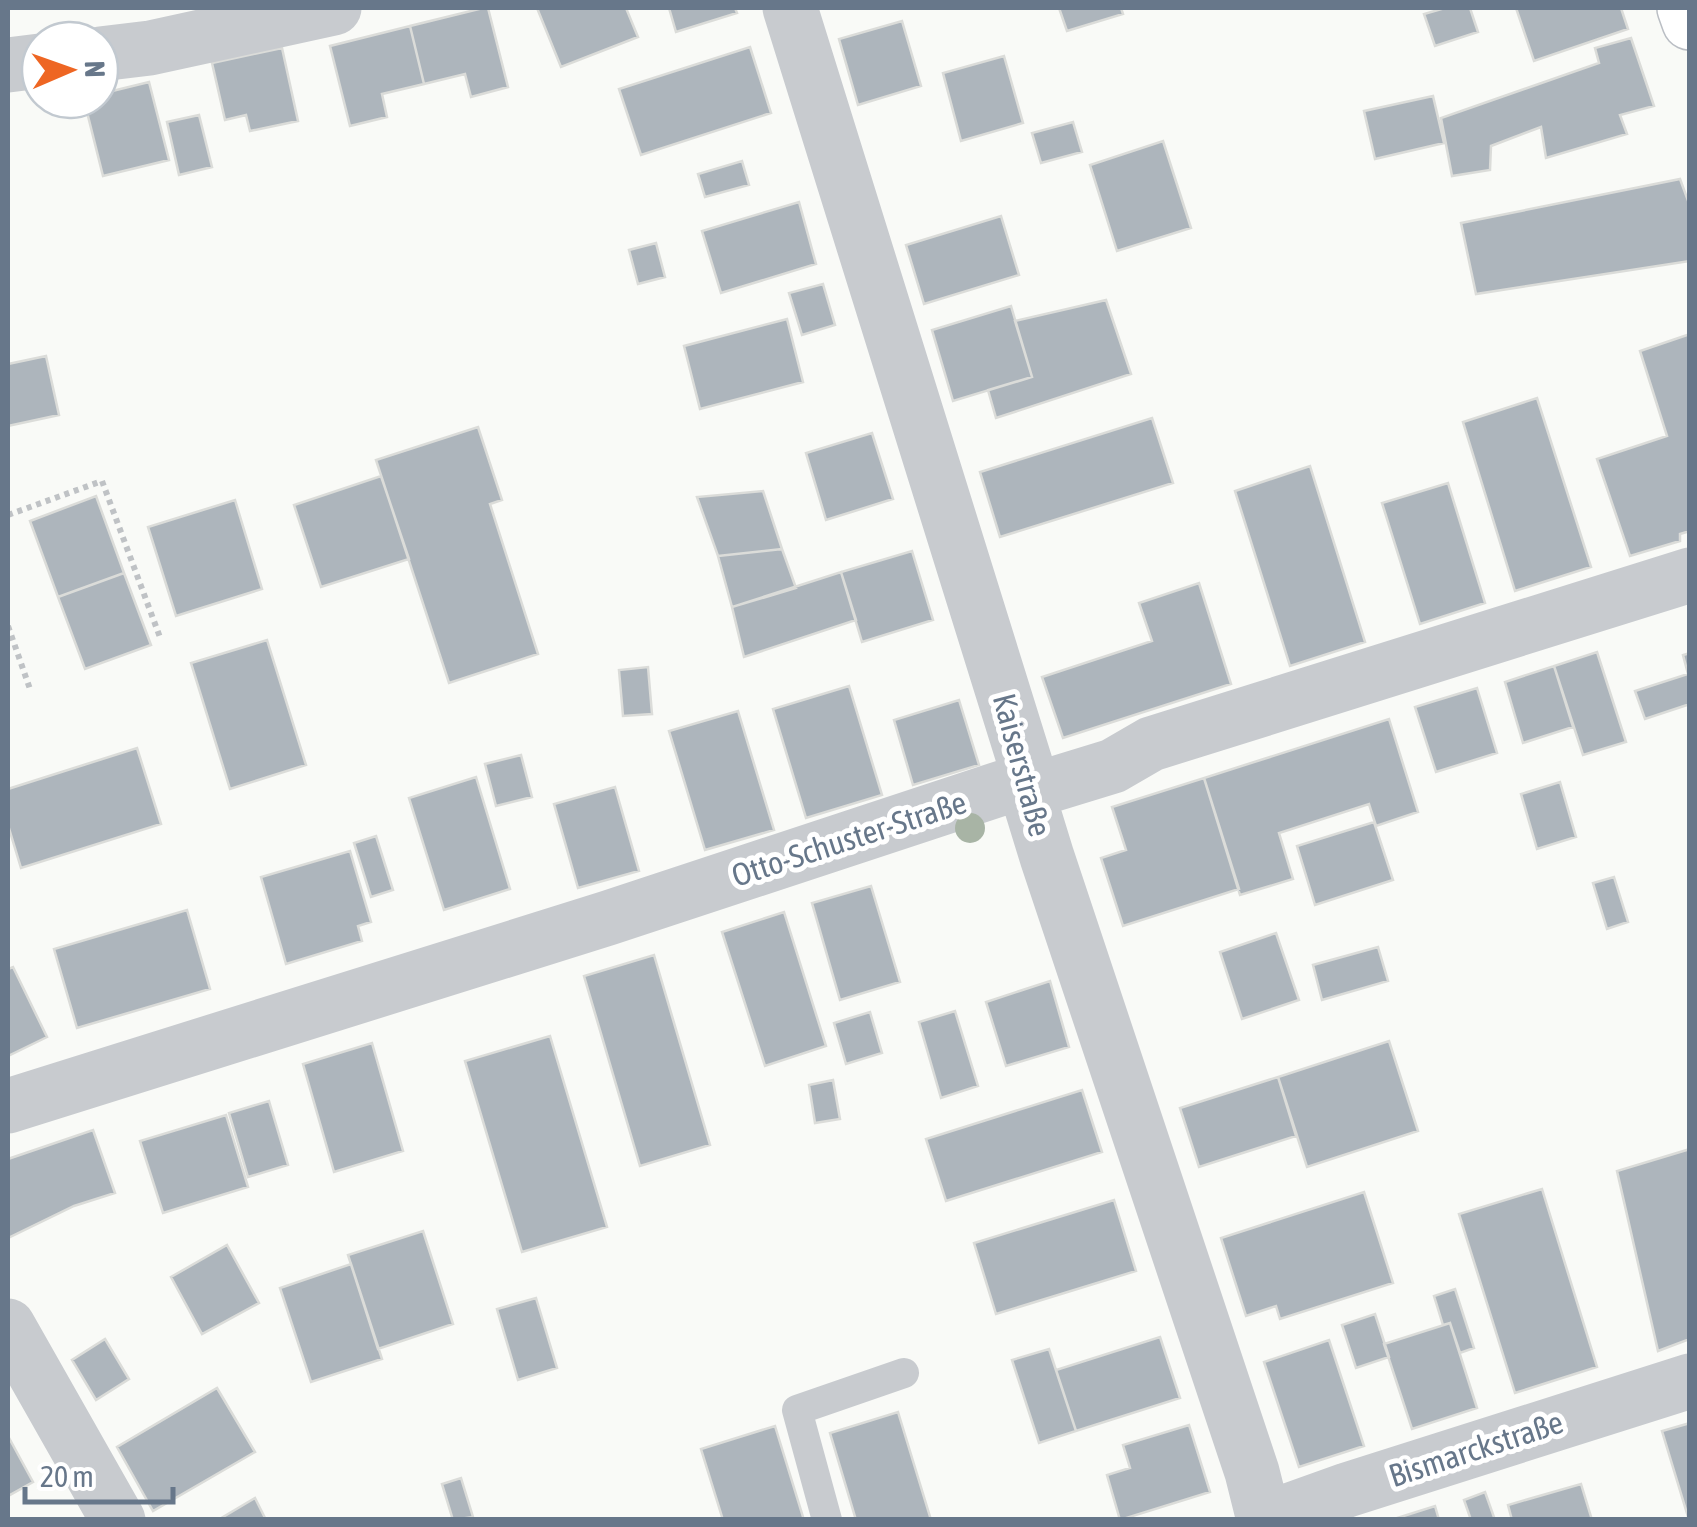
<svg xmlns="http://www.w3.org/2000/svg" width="1697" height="1527" font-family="'Asap Condensed',sans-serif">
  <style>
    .building { fill: #adb5bc; stroke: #dbdcd9; stroke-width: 2.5 }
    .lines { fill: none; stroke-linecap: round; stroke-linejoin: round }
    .secondary-casing { stroke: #babec4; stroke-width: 58 }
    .path { stroke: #bfc2c5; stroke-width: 6; stroke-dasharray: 5 5; stroke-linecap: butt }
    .service { stroke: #c8cbcf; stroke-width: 30 }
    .minor { stroke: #c8cbcf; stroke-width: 55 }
    .tertiary { stroke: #c8cbcf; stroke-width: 55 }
    .secondary { stroke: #fff; stroke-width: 55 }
    .tree { fill: #a8b4a5 }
    .labels { text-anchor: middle; stroke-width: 10; stroke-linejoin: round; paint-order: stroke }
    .street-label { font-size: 32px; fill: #67778a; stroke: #fff }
  </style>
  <rect width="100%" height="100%" fill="#f9faf7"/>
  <path class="building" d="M483,8H488L508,87L471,97L465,74L424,84L410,26Z
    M537,8H626L638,37L561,67Z
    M669,8H735L737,13L676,32Z
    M1059,8H1121L1123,14L1067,31Z
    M1445,8H1470L1478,32L1435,46L1424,14Z
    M1516,8H1621L1628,29L1534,61Z
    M902,21L921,86L858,105L839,39Z
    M410,26L424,84L382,94L387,117L350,126L330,46Z
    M1631,38L1654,106L1620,115L1627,134L1546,158L1541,127L1491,146L1490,170L1452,176L1441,118L1599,63L1595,48Z
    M750,47L771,113L641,155L619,89Z
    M282,48L298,121L250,131L246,115L225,120L212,63Z
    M1004,56L1023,123L961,141L943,73Z
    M149,82L169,160L103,176L84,100H100V94Z
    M1433,96L1444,143L1375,159L1364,111Z
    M199,115L212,167L179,175L167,122Z
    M1073,122L1082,152L1041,163L1032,133Z
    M1163,141L1191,228L1117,251L1090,165Z
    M742,161L749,185L705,197L698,174Z
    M1680,179L1690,206V261L1476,294L1461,223Z
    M799,202L816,264L721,293L702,231Z
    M1001,216L1019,275L924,304L906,245Z
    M656,243L665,277L638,284L629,250Z
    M823,284L835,325L802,335L789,293Z
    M1106,300L1131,374L996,418L988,390L1032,377L1015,321Z
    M1011,306L1032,377L953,401L932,330Z
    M787,319L803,382L700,409L684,346Z
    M1690,334V531L1680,534V541L1630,556L1597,459L1667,436L1640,351Z
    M46,356L59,415L8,426V364Z
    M1537,398L1591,567L1515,591L1463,422Z
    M1152,418L1173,483L1000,537L980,472Z
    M478,427L502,500L490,504L538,654L449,683L376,460Z
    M872,433L893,499L826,520L806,453Z
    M1310,466L1365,642L1290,666L1235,491Z
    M381,476L409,559L321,587L294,505Z
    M1448,483L1485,603L1420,624L1382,503Z
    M763,491L782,549L718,556L697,497Z
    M96,496L124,573L58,597L30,521Z
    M235,500L262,589L176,616L148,527Z
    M782,549L796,588L732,607L718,556Z
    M912,551L933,620L862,642L841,572Z
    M841,572L856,620L744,657L732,607Z
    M124,573L151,645L85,669L58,597Z
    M1199,583L1231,684L1063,738L1042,677L1152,641L1139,603Z
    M267,640L306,765L230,789L191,663Z
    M1597,652L1626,742L1583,755L1554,666Z
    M1690,653V704L1645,719L1635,691L1688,674L1683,655Z
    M1554,666L1573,727L1523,743L1505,682Z
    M648,667L652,714L623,716L619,670Z
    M849,686L882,795L806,818L773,709Z
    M1477,688L1497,753L1436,772L1415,707Z
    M959,700L979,765L913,785L894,720Z
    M738,711L774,830L705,850L669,731Z
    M1389,719L1418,812L1376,826L1369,804L1279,833L1293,879L1240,895L1204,778Z
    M137,748L161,824L21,868L8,825V789Z
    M521,755L532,797L496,806L485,764Z
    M476,777L510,889L444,910L409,798Z
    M1204,778L1239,889L1123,926L1101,858L1126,850L1112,807Z
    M1560,782L1576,837L1537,849L1521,794Z
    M615,787L639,871L578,888L554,804Z
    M1374,822L1393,880L1315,905L1297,846Z
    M376,836L393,890L371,897L354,843Z
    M350,851L371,922L358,926L362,941L286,964L261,877Z
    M1614,877L1628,922L1607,929L1593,883Z
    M871,886L900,982L840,1000L812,903Z
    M187,910L210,989L77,1028L54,949Z
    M784,912L826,1046L765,1066L722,932Z
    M1276,933L1299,1000L1242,1019L1220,952Z
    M1378,947L1388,981L1322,1000L1313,965Z
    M654,955L710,1145L640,1166L584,976Z
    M13,967L47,1037L8,1056V969Z
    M1050,981L1069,1047L1006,1066L986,1002Z
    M955,1011L978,1086L941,1098L919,1022Z
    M870,1012L882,1053L846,1064L834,1023Z
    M550,1036L607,1227L522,1252L465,1061Z
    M1389,1041L1418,1131L1307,1167L1278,1077Z
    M372,1043L403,1151L334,1172L303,1064Z
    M1278,1077L1296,1136L1199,1167L1180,1108Z
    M833,1080L840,1119L815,1123L809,1085Z
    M1082,1090L1102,1152L946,1201L926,1139Z
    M269,1101L288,1165L248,1177L229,1113Z
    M226,1115L248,1187L163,1213L140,1141Z
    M93,1130L115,1193L74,1206L8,1238V1159Z
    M1690,1149V1339L1658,1351L1617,1171Z
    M1542,1189L1597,1367L1515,1393L1459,1214Z
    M1364,1192L1393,1283L1280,1319L1276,1306L1246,1316L1221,1238Z
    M1114,1200L1136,1271L996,1314L974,1243Z
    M423,1231L453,1324L378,1349L348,1255Z
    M227,1245L259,1303L202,1334L171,1277Z
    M351,1264L382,1359L311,1382L280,1288Z
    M1455,1289L1474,1348L1460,1353L1450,1323L1443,1325L1434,1296Z
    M536,1298L557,1368L518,1380L497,1309Z
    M1375,1314L1389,1357L1356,1368L1342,1325Z
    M1450,1323L1477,1408L1412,1429L1384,1344Z
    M1160,1337L1180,1398L1076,1431L1056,1370Z
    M105,1339L129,1379L96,1400L72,1360Z
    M1329,1340L1364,1446L1299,1467L1264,1362Z
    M1049,1349L1076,1431L1039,1443L1012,1360Z
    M217,1388L255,1452L153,1511L117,1447Z
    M898,1412L931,1520H856L830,1433Z
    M1690,1423V1520H1689L1662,1431Z
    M1189,1425L1210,1492L1120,1520L1107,1475L1130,1468L1123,1445Z
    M775,1426L803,1517L795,1520H723L701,1449Z
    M8,1436L33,1482L8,1496Z
    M461,1478L473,1517L453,1520L442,1484Z
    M1581,1484L1592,1520H1512L1508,1505Z
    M1485,1492L1495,1520H1471L1464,1500Z
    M255,1498L266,1520H218Z
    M1435,1506L1439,1520H1391Z"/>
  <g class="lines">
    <defs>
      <path id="secondary" d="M1685,8L1690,22"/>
    </defs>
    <use href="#secondary" class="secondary-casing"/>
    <path class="path" d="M8,515L102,481L161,640
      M8,626L30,689"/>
    <path class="service" d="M827,1520L797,1410L904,1373"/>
    <path class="minor" d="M790,8L1032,785L1031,805L1047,857L1252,1472L1264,1520
      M100,54L150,48L334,8
      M8,65L40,61
      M8,1106L608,918L1011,785H1051L1113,766L1151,744L1690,575
      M1263,1520L1347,1490L1690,1381"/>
    <path class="tertiary" d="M8,1326L118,1520"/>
    <use href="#secondary" class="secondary"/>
  </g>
  <circle class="tree" cx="970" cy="828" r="15"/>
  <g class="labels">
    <g class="street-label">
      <text transform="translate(1022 765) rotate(75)" y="11">Kaiserstraße</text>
      <text transform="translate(849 839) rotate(-18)" y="11">Otto-Schuster-Straße</text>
      <text transform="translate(1476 1449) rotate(-18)" y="11">Bismarckstraße</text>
    </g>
  </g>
  <rect width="1697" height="1527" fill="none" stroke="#67778a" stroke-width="20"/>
  <g transform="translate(70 70) rotate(88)"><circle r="48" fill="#ffffff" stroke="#c2c9d0" stroke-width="2.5"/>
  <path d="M0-8L18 38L0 25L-18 38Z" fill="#ee6623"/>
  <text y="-15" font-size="28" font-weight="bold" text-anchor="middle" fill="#67778a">N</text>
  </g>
  <path d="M25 1487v15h148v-15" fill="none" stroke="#67778a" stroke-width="5"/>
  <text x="40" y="1487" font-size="30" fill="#67778a" stroke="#ffffff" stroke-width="8" paint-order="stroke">20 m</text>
</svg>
